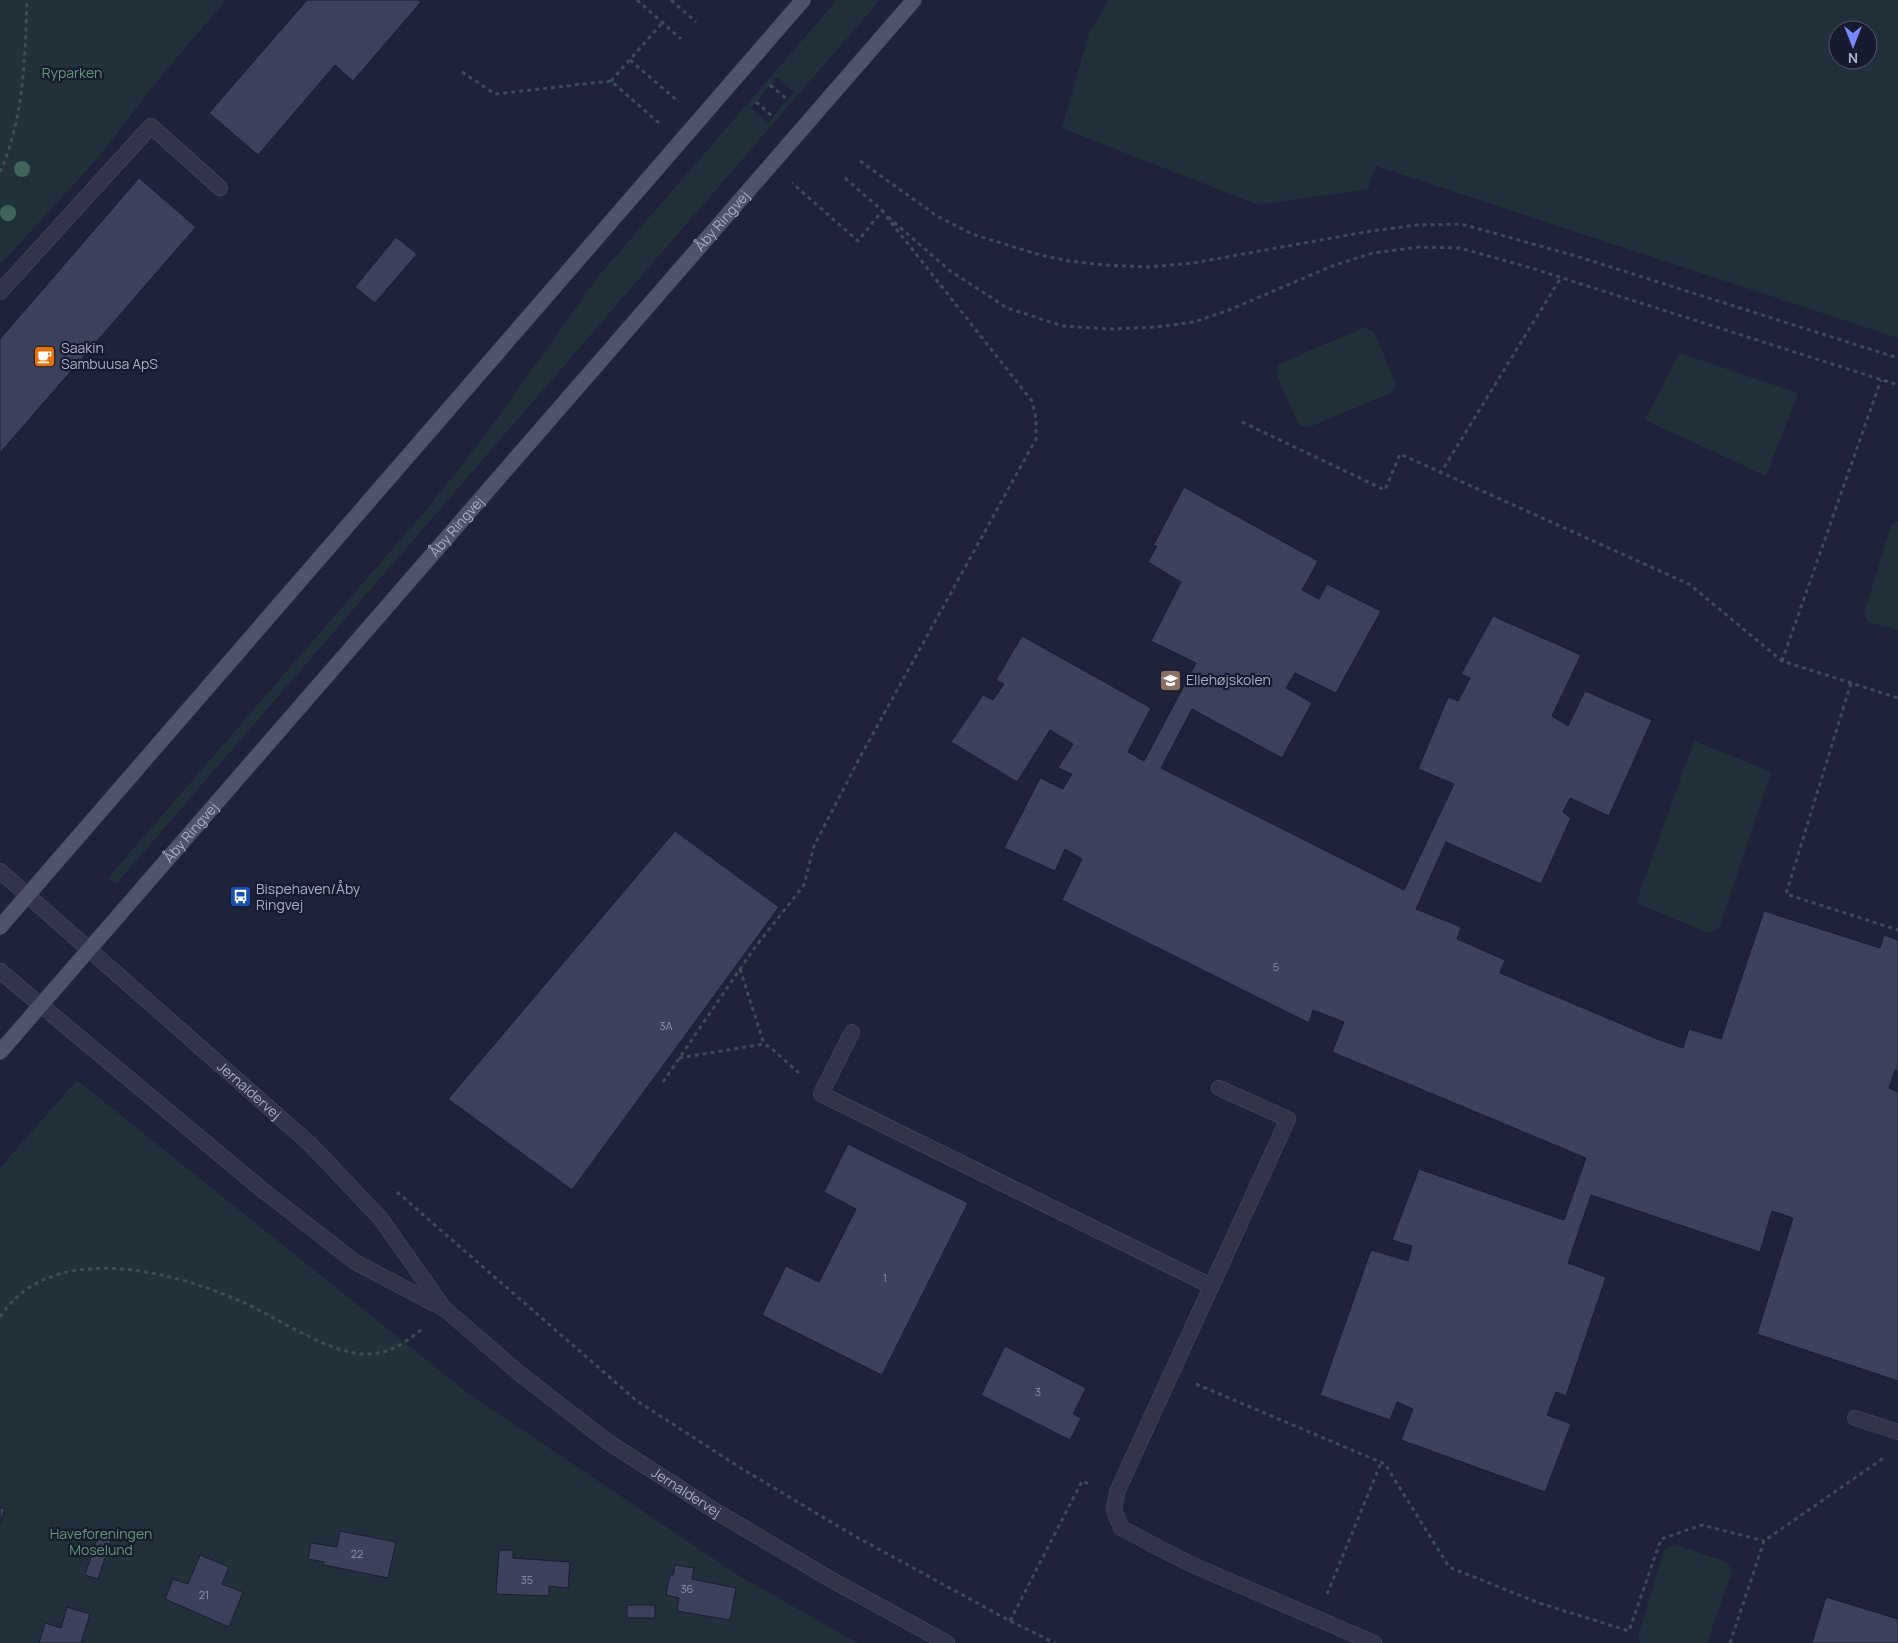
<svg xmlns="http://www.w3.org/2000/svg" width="1898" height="1643" font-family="Manrope,sans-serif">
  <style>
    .green { fill: #20313b; fill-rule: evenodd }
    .building { fill: #3c415c; stroke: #191d30 }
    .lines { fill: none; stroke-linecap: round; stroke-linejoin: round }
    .minor-casing { stroke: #4c5065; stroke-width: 16 }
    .major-casing { stroke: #3b3f53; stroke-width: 16 }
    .path { stroke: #3d4e58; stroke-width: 3; stroke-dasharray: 4 4; stroke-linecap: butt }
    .minor { stroke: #32354a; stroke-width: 15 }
    .major { stroke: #4f546a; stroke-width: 15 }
    .tree { fill: #43645e }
    .labels { text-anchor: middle; stroke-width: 4.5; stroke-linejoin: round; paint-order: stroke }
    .number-label { font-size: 11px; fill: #9094ac }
    .park-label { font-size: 14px; fill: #61997c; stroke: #171b2e }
    .street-label { font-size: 14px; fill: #acafc7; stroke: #171b2e }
    .poi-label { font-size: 14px; fill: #acafc7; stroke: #171b2e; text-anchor: start }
  </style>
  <rect width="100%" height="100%" fill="#1e233a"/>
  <path class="green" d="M0,0H226L162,75L97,159L0,265Z
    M837,0H880L116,884L108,878L427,509L480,442L597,278ZM777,77L794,92L768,123L751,108Z
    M1109,0H1898V338L1376,166L1368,189L1258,205L1062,128L1089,33ZM1838,30H1868V60H1838Z
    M1365,327L1374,332L1396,384L1393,392L1307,428L1298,424L1276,373L1279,364Z
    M1679,353L1798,393L1766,476L1645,420Z
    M1898,521V630L1868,622L1864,614L1891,525Z
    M1694,741L1771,772L1719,928L1709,933L1636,903Z
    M77,1080L470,1395L741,1577L858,1643H0V1168Z
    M1674,1544L1727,1562L1732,1571L1707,1643H1641L1638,1637L1664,1550Z"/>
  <path class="building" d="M307,0H418L421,2L353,81L335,65L258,155L209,113Z
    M139,178L196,227L0,453V339Z
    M396,237L417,254L375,303L355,287Z
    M1184,487L1318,561L1302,590L1319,599L1327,584L1381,611L1336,693L1295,673L1286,688L1312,703L1282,758L1192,709L1161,768L1404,890L1454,784L1418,769L1448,697L1458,701L1470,678L1461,674L1493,616L1581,655L1552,716L1568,726L1585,691L1652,720L1609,816L1570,798L1563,812L1571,818L1541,884L1446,842L1416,909L1461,927L1457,939L1505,960L1500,973L1657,1039L1683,1048L1689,1029L1721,1039L1764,911L1880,948L1884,935L1898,940V1071L1895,1070L1889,1088L1898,1092V1381L1757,1334L1793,1218L1772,1211L1760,1252L1591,1195L1568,1263L1606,1277L1566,1396L1556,1392L1547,1415L1571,1424L1545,1492L1401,1440L1413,1409L1397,1402L1390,1420L1320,1395L1371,1250L1408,1261L1412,1246L1392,1240L1419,1169L1564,1220L1586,1158L1332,1052L1344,1022L1313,1010L1309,1023L1062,900L1082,859L1065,849L1055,871L1004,848L1040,778L1063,789L1072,774L1058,768L1073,744L1050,730L1017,782L951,742L983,695L993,700L1004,684L996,680L1022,636L1151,708L1128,752L1144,761L1196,663L1151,641L1181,582L1148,562L1157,546H1153Z
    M675,831L779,907L572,1190L448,1099Z
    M848,1144L968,1203L882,1375L762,1315L786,1266L819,1282L856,1209L824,1192Z
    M1005,1346L1086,1388L1073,1414L1081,1418L1070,1440L981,1395Z
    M0,1507L5,1509L0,1523Z
    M100,1530L113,1534L98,1579L85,1575Z
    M340,1531L396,1542L388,1578L324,1565V1562L308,1559L311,1543L337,1547Z
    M499,1550H513V1558L570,1562L568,1588L549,1586V1596L496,1594Z
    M200,1555L229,1567L222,1584L243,1592L229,1627L165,1599L173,1579L188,1584Z
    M675,1565L694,1568L692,1579L736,1588L730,1620L677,1611L679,1598L666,1595L670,1575H673Z
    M1826,1597L1898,1619V1643H1812Z
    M627,1605H655V1618H627Z
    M67,1607L90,1614L81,1643H39L45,1623L61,1628Z"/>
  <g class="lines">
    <defs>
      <g id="minor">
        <path d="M0,292L151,126L220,188"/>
        <path id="s1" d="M0,871L310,1144L381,1219L443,1307"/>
        <path id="s2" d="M0,971L260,1188L355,1262L446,1310L519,1373L608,1442L717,1512L830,1579L947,1643"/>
        <path d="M852,1032L821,1094L1211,1286"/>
        <path d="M1219,1088L1288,1119L1117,1492L1114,1510L1121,1528L1188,1563L1374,1643"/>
        <path d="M1855,1418L1898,1432"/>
      </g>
      <g id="major">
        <path d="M0,927L803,0"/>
        <path id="s3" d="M0,1052L914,0"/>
      </g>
    </defs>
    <use href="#minor" class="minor-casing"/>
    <use href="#major" class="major-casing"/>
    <path class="path" d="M637,0L681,39
      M671,0L696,22
      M630,60L679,102
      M462,72L495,94L611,81L659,123
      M611,81L663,22
      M770,85L788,100
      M756,102L773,117
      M860,161L937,216L972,234L1040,255L1069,261L1104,265L1148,267L1193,263L1371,231L1417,225L1461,224L1576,256L1898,358
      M0,172C24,119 25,58 27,0
      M845,178L884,212
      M888,217L949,270L1007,308L1063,326L1112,329L1156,327L1194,322L1229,310L1332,266L1373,253L1419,247L1460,248L1531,268L1898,385
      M1242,422L1385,490L1400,454L1689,584L1782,661L1898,698
      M1440,474L1560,279
      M1782,661L1881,380
      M1851,683L1786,894L1898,930
      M740,969L764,1044
      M679,1058L764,1044L771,1048L799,1073
      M663,1082L753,950L804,885L814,846L859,759L1036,439V419L1032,401L882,211L858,241L792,183
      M397,1192L637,1401L744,1470L853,1535L1010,1621L1055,1643
      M0,1317C50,1240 170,1270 240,1301C275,1316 332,1356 368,1354C390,1354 406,1342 422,1329
      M1196,1384L1385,1464L1449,1567L1539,1603L1629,1631L1661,1539L1702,1525L1764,1541
      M1327,1594L1381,1463
      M1010,1621L1082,1481L1090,1484
      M1730,1643L1764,1541L1885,1457"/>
    <use href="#minor" class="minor"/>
    <use href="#major" class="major"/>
  </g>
  <g class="tree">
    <circle cx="22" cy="169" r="8"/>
    <circle cx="8" cy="213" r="8"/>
  </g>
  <defs>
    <symbol id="cafe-square" viewBox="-11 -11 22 22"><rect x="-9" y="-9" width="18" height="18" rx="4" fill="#e8710a" stroke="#171b2e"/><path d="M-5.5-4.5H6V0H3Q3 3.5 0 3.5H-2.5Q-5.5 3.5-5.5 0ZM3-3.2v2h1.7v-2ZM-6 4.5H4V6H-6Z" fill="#fff"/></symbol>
    <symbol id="school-square" viewBox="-11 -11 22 22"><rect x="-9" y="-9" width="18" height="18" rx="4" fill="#8d6e63" stroke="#171b2e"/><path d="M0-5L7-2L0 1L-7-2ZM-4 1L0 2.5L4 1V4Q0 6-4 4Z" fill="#fff"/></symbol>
    <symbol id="bus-square" viewBox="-11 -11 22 22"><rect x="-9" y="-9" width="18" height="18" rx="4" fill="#1a4fb4" stroke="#171b2e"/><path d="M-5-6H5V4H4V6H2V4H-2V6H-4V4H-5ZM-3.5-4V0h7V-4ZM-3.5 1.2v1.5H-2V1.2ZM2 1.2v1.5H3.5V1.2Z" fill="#fff"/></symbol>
  </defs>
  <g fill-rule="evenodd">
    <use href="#cafe-square" x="32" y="344" width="25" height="25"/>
    <use href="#school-square" x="1158" y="668" width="25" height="25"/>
    <use href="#bus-square" x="228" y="884" width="25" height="25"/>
  </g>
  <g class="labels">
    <g class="number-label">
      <text x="1276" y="971">5</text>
      <text x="666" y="1030">3A</text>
      <text x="885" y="1282">1</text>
      <text x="1038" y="1396">3</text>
      <text x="357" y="1558">22</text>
      <text x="527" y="1584">35</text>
      <text x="687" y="1593">36</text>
      <text x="204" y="1599">21</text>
    </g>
    <g class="park-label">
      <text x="72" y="78">Ryparken</text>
      <text x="101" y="1539">Haveforeningen<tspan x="101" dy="16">Moselund</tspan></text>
    </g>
    <g class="street-label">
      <text dy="5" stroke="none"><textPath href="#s3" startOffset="1101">Åby Ringvej</textPath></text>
      <text dy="5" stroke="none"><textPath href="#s3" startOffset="696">Åby Ringvej</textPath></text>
      <text dy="5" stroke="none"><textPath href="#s3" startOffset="291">Åby Ringvej</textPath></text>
      <text dy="5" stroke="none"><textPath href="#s1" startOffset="332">Jernaldervej</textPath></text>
      <text dy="5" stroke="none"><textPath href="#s2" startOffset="864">Jernaldervej</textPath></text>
    </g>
    <g class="poi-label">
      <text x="61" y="353">Saakin<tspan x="61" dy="16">Sambuusa ApS</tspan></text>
      <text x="1186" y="685">Ellehøjskolen</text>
      <text x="256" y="894">Bispehaven/Åby<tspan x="256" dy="16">Ringvej</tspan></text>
    </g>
  </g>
  <g transform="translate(1853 45) rotate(180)"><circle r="24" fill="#171b2e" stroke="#53566b"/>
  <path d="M0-4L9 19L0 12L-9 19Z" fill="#788aff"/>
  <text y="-8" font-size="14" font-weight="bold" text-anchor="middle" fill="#acafc7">N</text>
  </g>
</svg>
